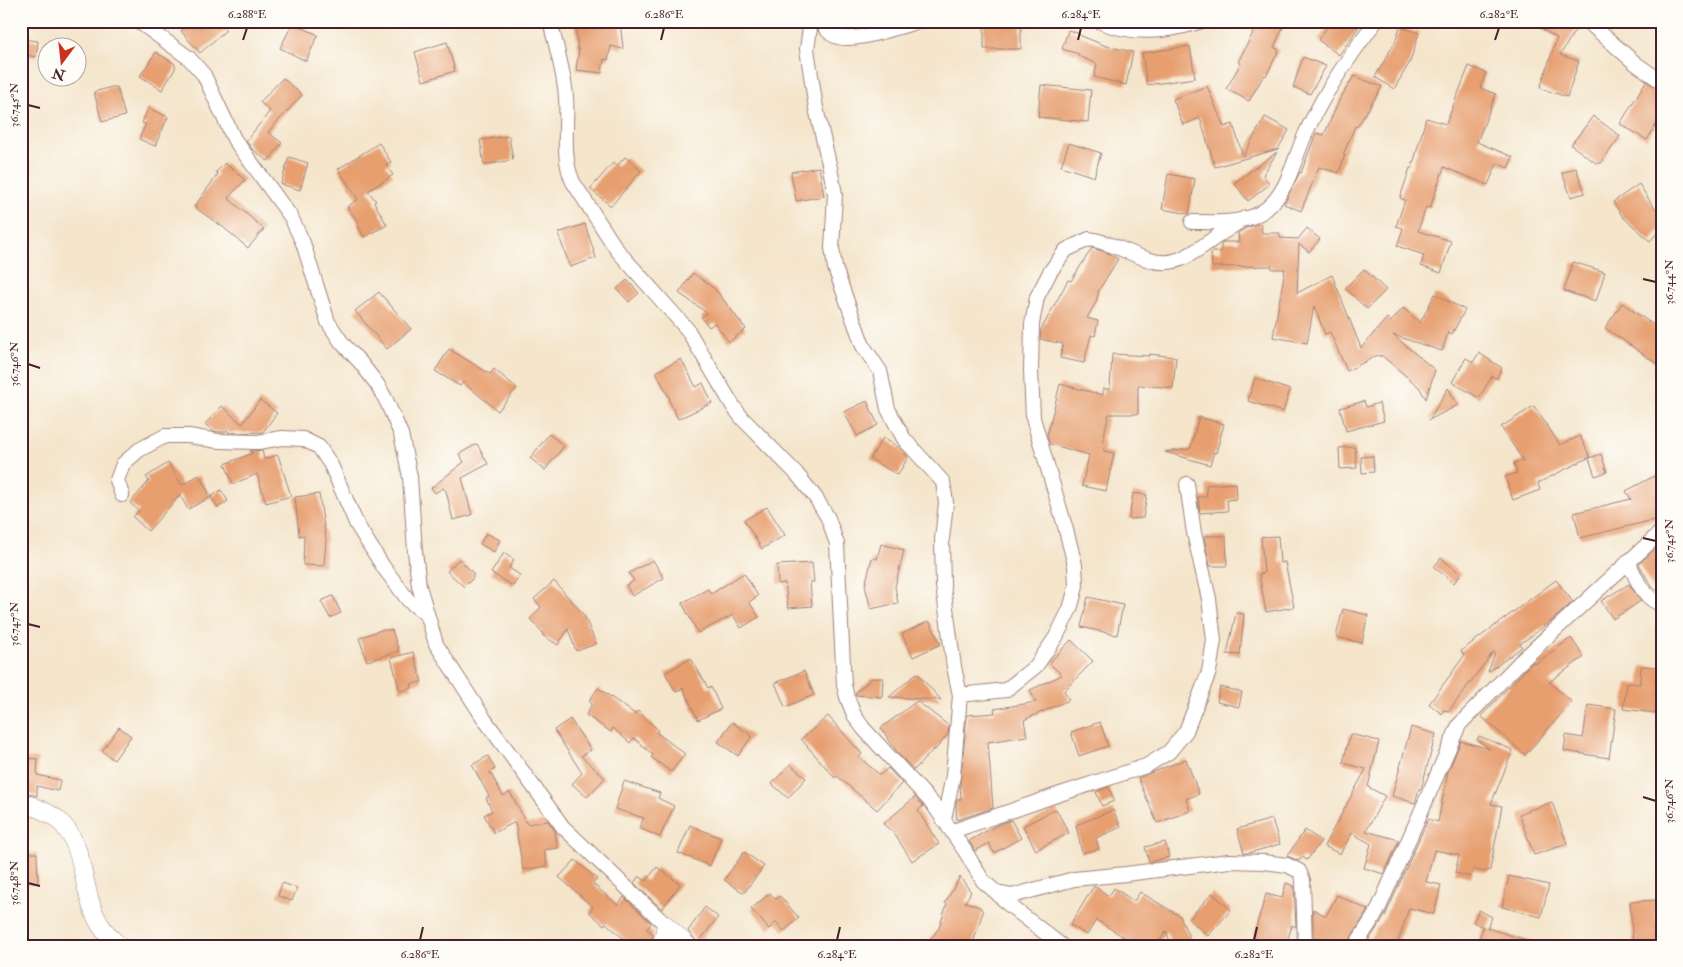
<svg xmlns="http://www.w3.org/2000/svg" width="1683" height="967" font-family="'IM FELL Double Pica',serif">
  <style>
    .building { fill: #e79f70 }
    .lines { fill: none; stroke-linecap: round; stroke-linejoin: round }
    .minor-casing { stroke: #9f827b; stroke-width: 16 }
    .tertiary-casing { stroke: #9f827b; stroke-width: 19 }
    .minor { stroke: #fff; stroke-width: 14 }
    .tertiary { stroke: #fff; stroke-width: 18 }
    .ticks { fill: none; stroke: #4a1f2b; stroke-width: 2 }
    .neatline { fill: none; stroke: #4a1f2b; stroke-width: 2 }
    .ticks-label { font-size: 12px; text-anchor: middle; fill: #4a1f2b }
  </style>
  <rect width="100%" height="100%" fill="#fdfcf7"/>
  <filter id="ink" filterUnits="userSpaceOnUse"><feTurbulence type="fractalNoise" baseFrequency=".02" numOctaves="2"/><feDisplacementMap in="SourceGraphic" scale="10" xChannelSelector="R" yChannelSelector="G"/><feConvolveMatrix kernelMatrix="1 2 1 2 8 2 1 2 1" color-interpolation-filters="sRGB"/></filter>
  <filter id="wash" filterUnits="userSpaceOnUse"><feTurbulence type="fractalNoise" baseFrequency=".0096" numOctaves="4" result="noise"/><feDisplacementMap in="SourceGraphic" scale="20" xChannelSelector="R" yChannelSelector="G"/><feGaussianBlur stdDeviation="1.12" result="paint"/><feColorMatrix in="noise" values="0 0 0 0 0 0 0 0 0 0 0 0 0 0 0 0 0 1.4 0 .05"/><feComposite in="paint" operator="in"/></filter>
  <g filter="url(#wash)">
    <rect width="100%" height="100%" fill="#f4e5cb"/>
    <g id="blocks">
      <path class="building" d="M193,21H195L200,27L207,21H218L226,30L200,53L181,31Z
        M575,21H620L623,49L611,46L608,60L604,59L602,73L576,70L579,49L578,50Z
        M1235,21H1286L1274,47L1279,50L1266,76L1264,75L1249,101L1226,89L1241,63L1238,62L1254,31Z
        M1331,21H1349L1358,28L1339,55L1318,40Z
        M1529,21H1578L1579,24L1560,55L1579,61L1567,97L1540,88L1557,38Z
        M1021,22V49H984V23Z
        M293,23L318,35L306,61L280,48Z
        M1400,27L1419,33L1410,62L1394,89L1375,77L1395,42Z
        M1068,30L1080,34L1079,35L1106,46L1133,52L1126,85L1094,77L1097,64L1078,56L1079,54L1062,49Z
        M21,39L38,41L36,57L21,54Z
        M447,42L455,71L423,81L415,52Z
        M1190,46L1195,78L1147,85L1142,53Z
        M156,52L175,64V69L162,90L140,76Z
        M1303,57L1326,66L1310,94L1293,87Z
        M1469,66L1486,73L1480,88L1496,94L1477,142L1513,157L1508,168L1497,163L1488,185L1444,167L1430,208L1426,207L1418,231L1451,241L1441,273L1421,266L1424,255L1397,246L1403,228L1396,226L1405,200L1400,198L1410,168H1412L1426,118L1446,124Z
        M1354,76L1382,87L1357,127L1355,126L1343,155H1345L1339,173L1319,167L1301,211L1284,204L1300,172L1301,173L1316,133L1324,135L1340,99Z
        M283,78L302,95L268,132L282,143L268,161L252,149L246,141L270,111L260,102Z
        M1646,81L1662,91V115L1647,140L1620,124Z
        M1041,85L1091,90L1088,122L1038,117Z
        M1207,86L1224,127L1233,124L1243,156L1265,117L1289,130L1278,149L1215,167L1200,118L1183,125L1173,99Z
        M112,87H117L125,116L102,122L94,92Z
        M148,108L168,117L155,146L139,139L146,124L142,123Z
        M1593,116L1620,136L1601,163H1596L1571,145Z
        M509,136L513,160L484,165L480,140Z
        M379,143L391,162L386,165L393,175L368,191L376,201L374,202L387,225L364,237L357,224L359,223L347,207L358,199L338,169Z
        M1069,143L1101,153L1094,177L1061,166Z
        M1277,152L1263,175L1270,184L1248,201L1234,183Z
        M289,157L308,163L300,190L281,184Z
        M625,157L641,171L611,206L590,189L613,163L617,166Z
        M225,163L245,180L228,198L264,229L248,248L223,227L194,207L218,174L216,172Z
        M819,167L824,196L796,201L791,172Z
        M1576,168L1585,193L1571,197L1562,173Z
        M1168,174L1195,179L1189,214L1162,209Z
        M1639,184L1653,206L1662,214V228L1650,241L1623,217L1613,202Z
        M585,224L596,258L570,267L558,233Z
        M1258,224H1261L1262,233H1280V238L1298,239L1307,228L1320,239L1309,252L1299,244L1297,293L1332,275L1361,348L1387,318L1391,322L1403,308L1420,323L1435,294L1465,310L1452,334L1448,332L1442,351L1393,335L1435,370L1426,399L1419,387L1381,355L1380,357L1378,355L1347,371L1330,332L1325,334L1314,306L1307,343L1273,337L1285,269H1272V266L1212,267L1211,252H1221V244L1224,242H1239L1238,233L1246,228Z
        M1092,248L1108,253L1118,259L1099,290L1096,302L1087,318L1098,321L1095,336L1091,335L1084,363L1060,358L1063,344L1040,339L1041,330L1068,280L1071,281Z
        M1573,262L1605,272L1596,301L1564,291Z
        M1364,269L1386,290L1367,309L1345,288Z
        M693,273L716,290L746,329L729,342L715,323L709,327L701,317L707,313L679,293Z
        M627,280L639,293L629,302L617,289Z
        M379,292L411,329L387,349L355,311Z
        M1622,303L1662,331V367L1605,328Z
        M449,349L490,374L494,369L517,388L498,411L463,382L460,386L435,371Z
        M1479,353L1502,368L1496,379L1492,376L1479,398L1452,382L1466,358L1473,362Z
        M1112,354L1149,356V354L1176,357L1173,388L1138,385V414H1109L1103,438L1104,451L1114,453L1106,491L1082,486L1089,455L1050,444L1047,436L1060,384L1103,395V389H1110Z
        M681,359L696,387L703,383L712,403L678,419L669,400L670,399L656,372Z
        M1255,378L1290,390L1283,412L1248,401Z
        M1448,388L1458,405L1429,420Z
        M260,400L277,413L263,432L229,433L227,430L225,432H219L213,431L205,424L222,406L242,424Z
        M867,401L878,425L857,436L844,412Z
        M1364,401L1366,407L1379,403L1384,421L1346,431L1340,408Z
        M1534,406L1560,445L1580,436L1590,457L1538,483L1540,490L1513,500L1505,477L1517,473L1514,463L1523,460L1501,427Z
        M1199,417L1224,424L1216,453L1214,452L1210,465L1165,452L1190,449Z
        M549,434L564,446L545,470L530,458Z
        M883,438L900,448L908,457L898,475L870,459Z
        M477,444L488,464L462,478L472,515L453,520L446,491L443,488L435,493L431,488L464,462L459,454Z
        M1355,447L1357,468L1340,469L1339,448Z
        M262,450L264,459L278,455L291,496L266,503L257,474L233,484L225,464L253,453L250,451Z
        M1601,454L1607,472L1595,476L1589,458Z
        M1373,456L1374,472L1362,473L1361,457Z
        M168,463L182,485L199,475L211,497L221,490L228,501L218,508L211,497L188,509L180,495L148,531L133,517L139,511L130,503L149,481L146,477Z
        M1662,472V518L1580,538L1574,513L1631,499L1626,491Z
        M1236,483L1237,499L1227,500L1228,511L1200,513L1198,497H1207L1206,485Z
        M1133,493L1147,495L1143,518L1129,519Z
        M319,494L326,540L324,566L303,565L304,535L299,536L295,497Z
        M767,507L785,535L762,549L744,520Z
        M486,533L500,540L494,552L480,544Z
        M1204,536H1226L1227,566H1210Z
        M1278,536L1280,563L1285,562L1294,607L1266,612L1259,574L1264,573L1261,537Z
        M1662,543V595L1652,587L1639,564Z
        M881,544L904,550L895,587L898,603L871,609L865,586L872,558L877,559Z
        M504,553L514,560L509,568L520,575L513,586L491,573Z
        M1441,558L1461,574L1454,583L1434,567Z
        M459,559L473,573V578L464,587L447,571Z
        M653,560L664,578L632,596L626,585L634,581L629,573Z
        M812,563L814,582H810L812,606L788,608L785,583L778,584L777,565Z
        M744,573L758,596L749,602L759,617L741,628L733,615L698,633L682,603L708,589L711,594Z
        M1556,580L1573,602L1555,618L1520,644L1522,647L1488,672L1495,653L1493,652L1449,711L1443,710L1442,714L1429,704L1464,656L1461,651Z
        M554,581L584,615L596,644L576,651L568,629L558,645L542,635L543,633L530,619L541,607L534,599Z
        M1629,584L1641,601L1613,619L1601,601Z
        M333,596L341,613L330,618L321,601Z
        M1088,597L1123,605L1117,635L1081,627Z
        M1343,609L1368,615L1362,643L1336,637Z
        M1236,613L1244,614L1240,655L1227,654Z
        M929,621L941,644L913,657L902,634Z
        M381,630H392L399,651L367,661L359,638Z
        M1571,638L1584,657L1549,682L1572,702L1525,755L1481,716L1533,662L1535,664Z
        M1071,640L1093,661L1064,691L1069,700L1024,720L1027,736L988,742L993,808L957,820L956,805L957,799H961L960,786L967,715L995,713L994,709L1036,702L1030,690L1062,675L1049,663Z
        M413,652L422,682L411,684L412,688L400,691L391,658Z
        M691,658L708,688L711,687L721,709L698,720L683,688L676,692L665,673Z
        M1641,666L1662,667V714L1623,709L1627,683L1640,684Z
        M804,671L814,695L785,707L775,683Z
        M917,673L941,700L889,697Z
        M872,678H883L882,697L856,695L855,693Z
        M1220,687L1242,692L1239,707L1217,702Z
        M598,688L635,714L638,711L658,730L656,732L685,754L671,772L651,757L653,755L634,738L630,743L613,728L611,732L586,715L592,704L589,701Z
        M917,701L949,726L948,734L935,750L934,749L914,770L899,755L881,728Z
        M1588,705L1616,709L1609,758L1564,751L1566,735L1583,738Z
        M828,716L862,754L859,757L880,775L888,768L902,783L877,810L837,776L835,778L801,739Z
        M570,719L591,750L581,756L605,778L587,797L572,784L582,773L554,730Z
        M732,722L752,736L738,756L718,742Z
        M1100,722L1108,746L1079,756L1071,732Z
        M119,727L131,736L114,760L102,751Z
        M1411,727L1436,734L1421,789H1419L1415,803L1392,796Z
        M1350,734L1379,741L1368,787L1385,796L1366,831L1399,840L1384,874L1364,868L1371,844L1352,833L1340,854L1324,846L1366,769L1343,763Z
        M1479,736L1513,750L1491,804L1502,806L1490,870L1484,872L1473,869L1471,877L1455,873L1459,855L1434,850L1426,882L1441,885L1434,914L1409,908L1397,946H1382L1368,941L1385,916L1428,819L1438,822L1448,772L1461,741L1490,749L1477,740Z
        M488,756L495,769L490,772L503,796L510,792L527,824L548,821L555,831L558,848L544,850L547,866L523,870L515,822L494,833L484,815L492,811L486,798L489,796L472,765Z
        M21,758L38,759L37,775L60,780L58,791L37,786V796L21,792Z
        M1186,759L1199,794L1186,799L1190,811L1157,823L1138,778Z
        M790,764L806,778L788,798L772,784Z
        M624,781L660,793L658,798L674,806L660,837L639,828L644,818L615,809Z
        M1109,787L1114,801L1102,806L1096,792Z
        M915,797L923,806L918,811L939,844L912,861L893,832L883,824Z
        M1552,802L1567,844L1534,855L1519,814Z
        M1056,809L1069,833L1036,850L1023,826Z
        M1113,810L1121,827L1096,838L1099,849L1082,853L1076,825Z
        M1272,819L1280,844L1249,853H1244L1237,829Z
        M1011,820L1021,838L994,853L989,843L975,851L969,841L997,825Z
        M690,825L721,838L710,866L678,853Z
        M1305,830L1321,841L1307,860L1302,857L1299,861L1287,856Z
        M1165,842L1169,857L1149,862L1145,847Z
        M744,852L764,866L744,893L724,880Z
        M21,853H37L38,883H21Z
        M575,860L597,879L593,884L618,905L624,897L651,923L647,929L653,934L652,942L649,946H632L606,923L604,925L589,912L593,907L559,877Z
        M657,867L680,884L662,909L634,883L639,876L646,881Z
        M1509,876L1549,885L1541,917L1502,907Z
        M960,877L971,892L965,902L980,907L983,912L972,946H925L939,928L947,904L945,903Z
        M282,883L297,888L292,901L278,896Z
        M1286,883L1294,886L1296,927L1292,925L1286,946H1280L1253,938L1266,894L1282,898Z
        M1094,886L1109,896L1114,888L1134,901L1140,892L1180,916L1193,946H1172L1166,931L1157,946H1131L1122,941L1124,937L1096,920L1087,935L1070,925Z
        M770,893L776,899L780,896L799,918L784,931L776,922L769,929L751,909Z
        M1212,893L1231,910L1208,936L1189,919Z
        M1337,895L1368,910L1346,946H1314V941L1316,937L1313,936V909L1326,916Z
        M1655,900L1656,921L1660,920L1662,929V946H1633L1630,902Z
        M705,907L718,917L698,943L688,931Z
        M1479,910L1492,917L1487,928L1536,943L1535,946H1477L1483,927L1473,922Z"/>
    </g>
  </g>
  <g filter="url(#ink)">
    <use href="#blocks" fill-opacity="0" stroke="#9f827b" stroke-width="1"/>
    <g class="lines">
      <defs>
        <path id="minor" d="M138,21L189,58L204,75L234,139L291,217L303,243L328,322L342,343L360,362L377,384L386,400L401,434L410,477L415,551L419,586L436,644L485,720L563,827L666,925
          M550,21C556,47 564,71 566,97C568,125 561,156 573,182L617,250L687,329L733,406L742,418L796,473L816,498L828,518L837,544L844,685L847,697L854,715L863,728L933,804L965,851L983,881L997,893L1012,896L1074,879L1126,874L1229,861L1264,862L1287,865L1299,871L1303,880L1305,946
          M811,21L807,49L816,108L830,168L835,194L832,248L835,268L863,346L880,371L888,409L904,439L943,482L946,503L942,539L943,586L954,667L960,695L1006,690L1036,666L1056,637L1070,609L1074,595L1076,585L1075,565L1065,526L1033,418L1031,371L1032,324L1037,297L1050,272L1066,250L1089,239C1111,242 1129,254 1150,260C1176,268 1193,253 1213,239C1223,232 1234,225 1245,218
          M821,21C825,27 828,33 835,36C854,44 899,26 921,21
          M1098,21C1133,36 1167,32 1202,21
          M1587,21L1635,63L1662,82
          M1192,222C1216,222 1246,225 1266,209C1288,192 1294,159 1305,135C1310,123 1316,112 1322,101C1338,73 1357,46 1376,21
          M122,495L117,480L123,464L139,450L165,436H189L218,441L258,442L282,438L303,439L319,447L331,465L357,525L384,568L409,601L427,615
          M1628,561C1635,576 1644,601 1662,604
          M944,819L953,776L960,695
          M953,831L1054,796L1146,766L1169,752L1186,731L1209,672L1214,640L1209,599L1194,533L1187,484
          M997,893L1008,904L1062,946
          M1355,946L1377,912L1459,725L1519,663L1662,531"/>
        <path id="tertiary" d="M21,802C33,806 46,811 56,818C84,841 81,879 93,910C98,924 108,937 120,946
          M666,925L688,946
          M662,946L666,925"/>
      </defs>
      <use href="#minor" class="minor-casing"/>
      <use href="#tertiary" class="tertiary-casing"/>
      <use href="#minor" class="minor"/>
      <use href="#tertiary" class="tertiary"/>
    </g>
  </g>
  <path class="ticks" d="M243,40L247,28M661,40L664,28M1078,40L1081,28M1495,40L1499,28M28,105L40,108M1643,279L1656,282M28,364L40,368M1643,538L1656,541M28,624L40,627M1643,797L1656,801M28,883L40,886M420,940L423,927M837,940L840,927M1254,940L1257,927"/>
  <rect width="1683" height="967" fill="none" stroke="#fdfcf7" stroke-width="55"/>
  <g transform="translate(62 62) rotate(195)"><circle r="24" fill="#fdfcf7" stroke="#b5a4a5"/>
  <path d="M0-4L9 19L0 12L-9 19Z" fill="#c8321e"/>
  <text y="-8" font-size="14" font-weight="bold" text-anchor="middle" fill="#4a1f2b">N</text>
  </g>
  <rect x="28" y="28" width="1628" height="912" class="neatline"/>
  <g class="ticks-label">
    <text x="247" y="18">6.288°E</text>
    <text x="664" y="18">6.286°E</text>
    <text x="1081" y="18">6.284°E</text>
    <text x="1499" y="18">6.282°E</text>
    <text transform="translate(14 105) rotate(-90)" y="4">36.745°N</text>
    <text transform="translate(1669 282) rotate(-90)" y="4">36.744°N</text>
    <text transform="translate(14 364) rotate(-90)" y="4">36.746°N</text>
    <text transform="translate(1669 541) rotate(-90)" y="4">36.745°N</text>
    <text transform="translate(14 624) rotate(-90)" y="4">36.747°N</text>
    <text transform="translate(1669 801) rotate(-90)" y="4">36.746°N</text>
    <text transform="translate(14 883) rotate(-90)" y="4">36.748°N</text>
    <text x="420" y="958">6.286°E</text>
    <text x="837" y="958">6.284°E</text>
    <text x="1254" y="958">6.282°E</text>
  </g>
</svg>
